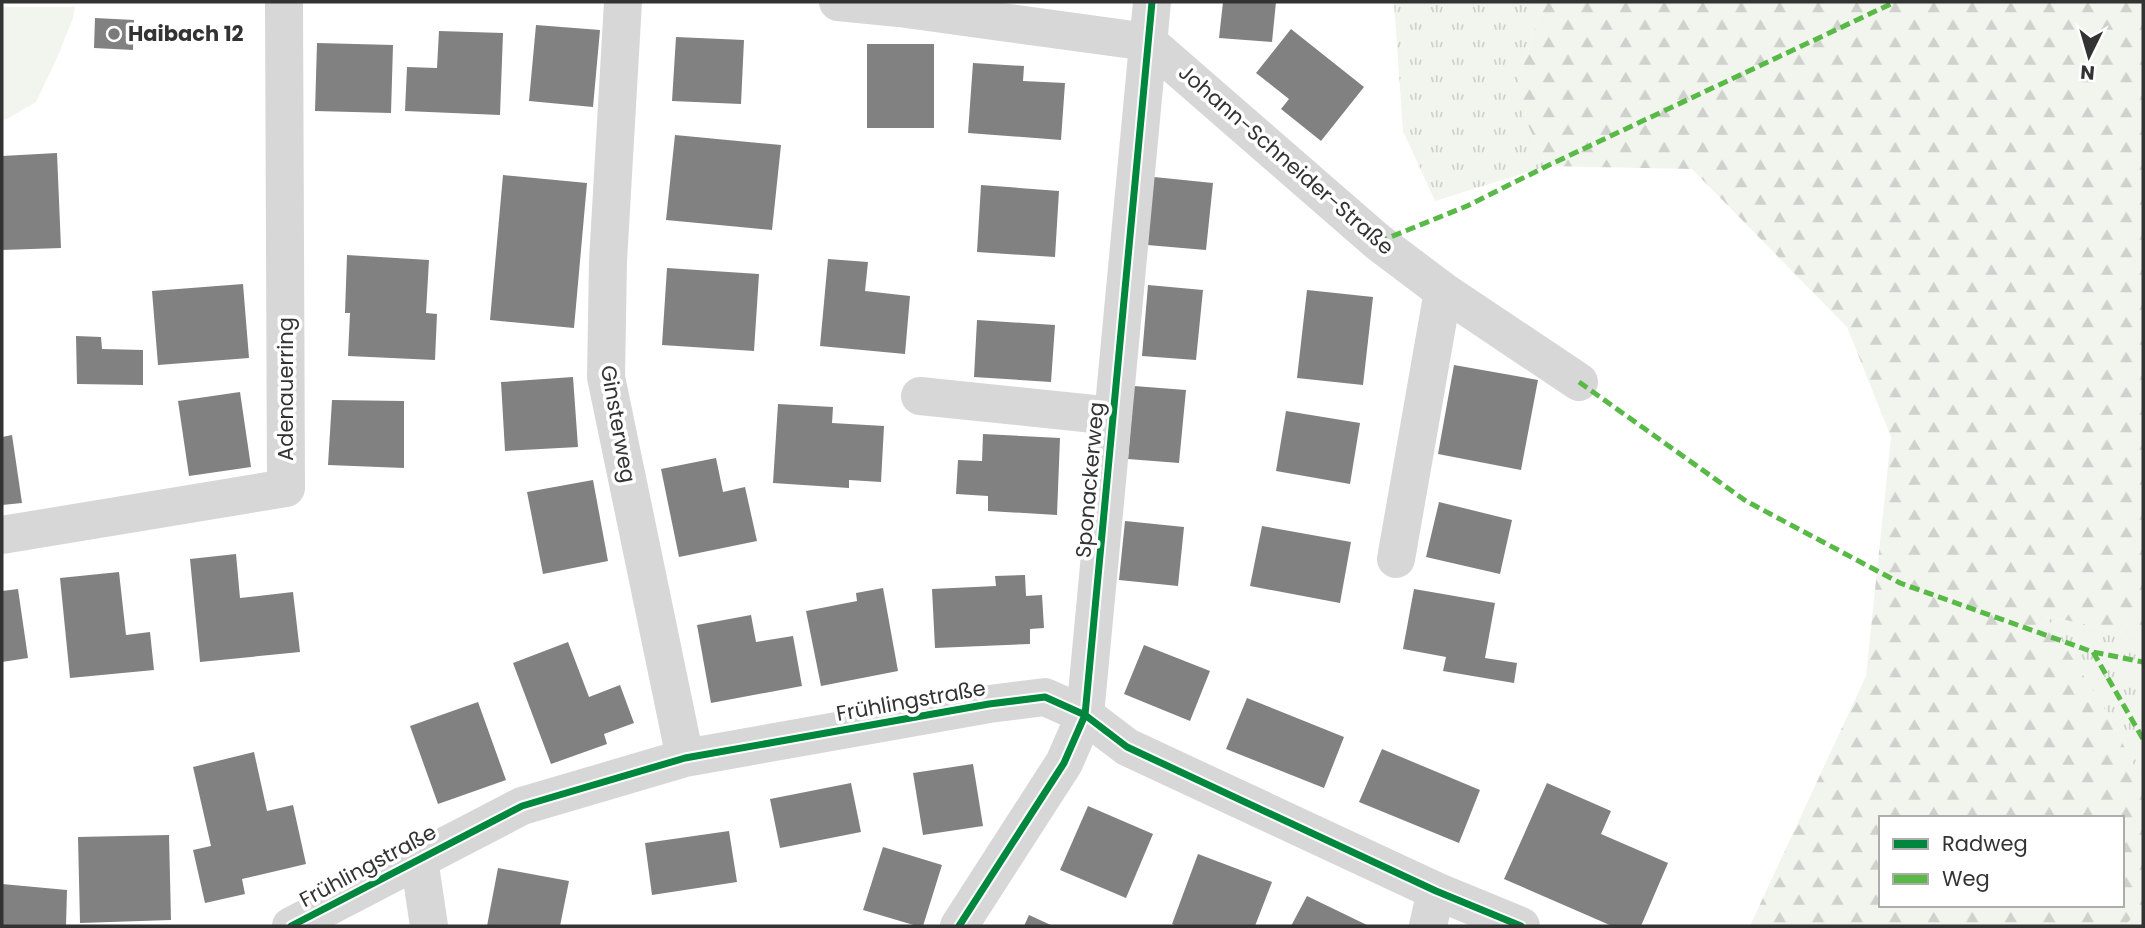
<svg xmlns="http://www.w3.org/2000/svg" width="2145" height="928" font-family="Poppins,sans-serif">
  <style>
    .grass { fill: url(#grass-tufts) }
    .forest { fill: url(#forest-firs); fill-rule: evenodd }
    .park { fill: #f1f5ed }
    .building { fill: #818181 }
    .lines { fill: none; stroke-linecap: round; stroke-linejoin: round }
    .minor { stroke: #d7d7d7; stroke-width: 38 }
    .quiet { stroke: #58b947; stroke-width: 5; stroke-dasharray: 10 5; stroke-linecap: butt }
    .cycleway-casing { stroke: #fff; stroke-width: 11 }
    .cycleway { stroke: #00873e; stroke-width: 7 }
    .poi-dot { fill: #7a7a7a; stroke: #fff; stroke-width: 2.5 }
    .labels { text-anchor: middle; stroke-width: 7; stroke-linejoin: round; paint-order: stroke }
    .poi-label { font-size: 21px; font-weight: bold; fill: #333; stroke: #fff; text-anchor: start }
    .street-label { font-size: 21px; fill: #333; stroke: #fff }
  </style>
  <defs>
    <pattern id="grass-tufts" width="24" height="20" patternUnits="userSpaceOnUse" patternTransform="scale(1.75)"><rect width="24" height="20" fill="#f1f5ed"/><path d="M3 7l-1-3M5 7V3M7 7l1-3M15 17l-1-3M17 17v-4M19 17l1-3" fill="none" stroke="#cfd2cc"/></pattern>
    <pattern id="forest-firs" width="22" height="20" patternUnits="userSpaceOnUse" patternTransform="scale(1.75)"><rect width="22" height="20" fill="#f1f5ed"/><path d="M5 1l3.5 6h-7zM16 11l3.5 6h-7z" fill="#cfd2cc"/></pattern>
  </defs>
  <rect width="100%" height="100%" fill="#fff"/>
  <path class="grass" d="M1394,2H1543L1514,95L1547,166L1435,201L1403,131Z
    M2046,616L2143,636V783L2107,713Z
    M2143,904V926H2125Z"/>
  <path class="forest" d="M1543,2H2143V636L2046,616L2107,713L2143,783V904L2125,926H1750L1866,676L1891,437L1847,327L1692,169L1547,166L1514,95ZM1881,818H2122V905H1881Z"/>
  <path class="park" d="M2,7H75L73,18L57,58L36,102L7,119L2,120Z"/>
  <path class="building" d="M1223,2H1276L1272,42L1219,38Z
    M95,18L134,20L133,50L94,48Z
    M536,25L600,30L593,107L529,101Z
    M1291,29L1364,87L1321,141L1281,109L1289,99L1256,73Z
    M439,31L503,33L500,115L405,111L407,67L437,68Z
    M676,37L744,40L741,104L672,101Z
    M317,43L393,45L391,113L315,111Z
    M867,44H934V128H867Z
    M973,63L1024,66L1023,81L1065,83L1061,140L968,133Z
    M675,135L781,145L772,230L666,220Z
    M57,153L61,248L2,250V156Z
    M503,175L587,183L574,328L490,320Z
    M1154,177L1213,183L1206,250L1147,245Z
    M981,185L1059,191L1055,257L977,252Z
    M347,255L429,260L426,313L437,314L435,360L348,356L350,313H345Z
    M828,259L868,262L865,291L910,296L905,354L820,346Z
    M667,268L759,274L754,351L662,345Z
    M243,284L249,358L158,365L152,291Z
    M1148,285L1203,290L1196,360L1142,356Z
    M1307,290L1373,297L1363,385L1297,378Z
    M977,320L1055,325L1051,382L974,377Z
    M76,336L101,337L102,349L143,350V385L77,384Z
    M1454,365L1538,380L1521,470L1438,454Z
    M573,377L578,447L505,451L501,382Z
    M1134,386L1186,390L1179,463L1128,459Z
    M240,392L251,467L189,476L178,401Z
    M332,400L404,401V468L328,465Z
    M778,404L833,407L832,423L884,426L881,482L849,480V488L773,483Z
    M1286,411L1360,423L1350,484L1276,471Z
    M983,434L1060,438L1057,515L988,511V496L956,494L958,460L982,461Z
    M12,435L22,503L2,505V437Z
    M716,458L723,492L745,487L757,541L679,557L661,469Z
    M593,480L608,561L543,574L527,492Z
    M1439,502L1512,520L1500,574L1426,557Z
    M1125,521L1184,527L1178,586L1119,580Z
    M1262,526L1351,542L1340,603L1250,586Z
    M236,554L240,598L293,592L300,652L200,662L190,559Z
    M119,572L126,635L150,632L154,670L70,678L60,578Z
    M1025,575L1026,596L1042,595L1044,628L1030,629V644L935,648L932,589L996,586L995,576Z
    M883,588L898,671L821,686L806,611L857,601L856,593Z
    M18,589L28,658L2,662V591Z
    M1414,589L1495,603L1485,658L1517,663L1514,683L1443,671L1446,657L1403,649Z
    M751,615L756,642L793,636L802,686L711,703L697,625Z
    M568,642L589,697L620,685L634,723L604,734L607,744L551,764L513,663Z
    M1144,645L1210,671L1190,721L1124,694Z
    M1247,698L1344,737L1324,788L1226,749Z
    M478,702L506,780L438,804L410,726Z
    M1382,749L1480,790L1459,843L1359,802Z
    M254,752L267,811L293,805L306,864L242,879L245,894L205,903L193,850L211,846L193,767Z
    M973,764L983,826L923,835L913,773Z
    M851,783L861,832L780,848L770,799Z
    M1547,783L1611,811L1601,834L1668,863L1641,926H1612L1504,879Z
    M1088,806L1153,834L1126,898L1060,870Z
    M729,831L737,882L652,895L645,843Z
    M169,835L171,920L80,923L78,837Z
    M883,847L942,865L923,926H917L863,910Z
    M1198,854L1272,882L1255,926H1177L1172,924Z
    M498,868L569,881L560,926H487Z
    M2,884L67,890L66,926H2Z
    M1307,896L1369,926H1291Z
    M1029,915L1053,926H1024Z"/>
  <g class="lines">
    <path class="minor" d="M623,2L608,261L606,377L685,758
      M838,2L899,8L1148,42L1378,242L1443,291L1579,382
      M920,396L1113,416
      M2,535L286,488L284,2
      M1396,559L1443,291
      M419,859L429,926
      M291,926L522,806L685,758L989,704L1045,697L1085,715L1127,747L1436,891L1521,926
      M959,926L1064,763L1085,715L1152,2
      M1428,926L1436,891"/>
    <path class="quiet" d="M1378,242L1467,206L1547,166L1895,2
      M1579,382L1746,501L1900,583L2093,652L2143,662
      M2093,652L2143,739"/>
    <defs>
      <path id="cycleway" d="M291,926L522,806L685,758L989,704L1045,697L1085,715L1127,747L1436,891L1521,926
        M959,926L1064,763L1085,715L1152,2"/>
    </defs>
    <use href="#cycleway" class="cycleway-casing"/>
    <use href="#cycleway" class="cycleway"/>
  </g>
  <circle class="poi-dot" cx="114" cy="34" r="7"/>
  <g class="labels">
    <g class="poi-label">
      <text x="128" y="41">Haibach 12</text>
    </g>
    <g class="street-label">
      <text transform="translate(1286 160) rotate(41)" y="7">Johann-Schneider-Straße</text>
      <text transform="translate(286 389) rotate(-90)" y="7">Adenauerring</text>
      <text transform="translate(618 424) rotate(80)" y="7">Ginsterweg</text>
      <text transform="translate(1090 480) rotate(-85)" y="7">Sponackerweg</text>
      <text transform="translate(911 701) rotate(-10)" y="7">Frühlingstraße</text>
      <text transform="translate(368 866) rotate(-28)" y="7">Frühlingstraße</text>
    </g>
  </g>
  <rect width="2145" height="928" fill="none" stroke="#333333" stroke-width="7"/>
  <rect x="1879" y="816" width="245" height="91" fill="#ffffff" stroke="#adadad" stroke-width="2"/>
  <rect x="1893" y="839" width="35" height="10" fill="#00873e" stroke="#adadad" stroke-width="2"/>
  <text x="1942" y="851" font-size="21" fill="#333333">Radweg</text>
  <rect x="1893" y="874" width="35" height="10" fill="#58b947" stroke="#adadad" stroke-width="2"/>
  <text x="1942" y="886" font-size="21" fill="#333333">Weg</text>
  <g transform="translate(2089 56) rotate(185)" stroke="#ffffff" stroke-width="5" paint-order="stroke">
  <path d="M0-5L12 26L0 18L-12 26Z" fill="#333333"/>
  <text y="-10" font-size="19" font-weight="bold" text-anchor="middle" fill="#333333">N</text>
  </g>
</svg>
